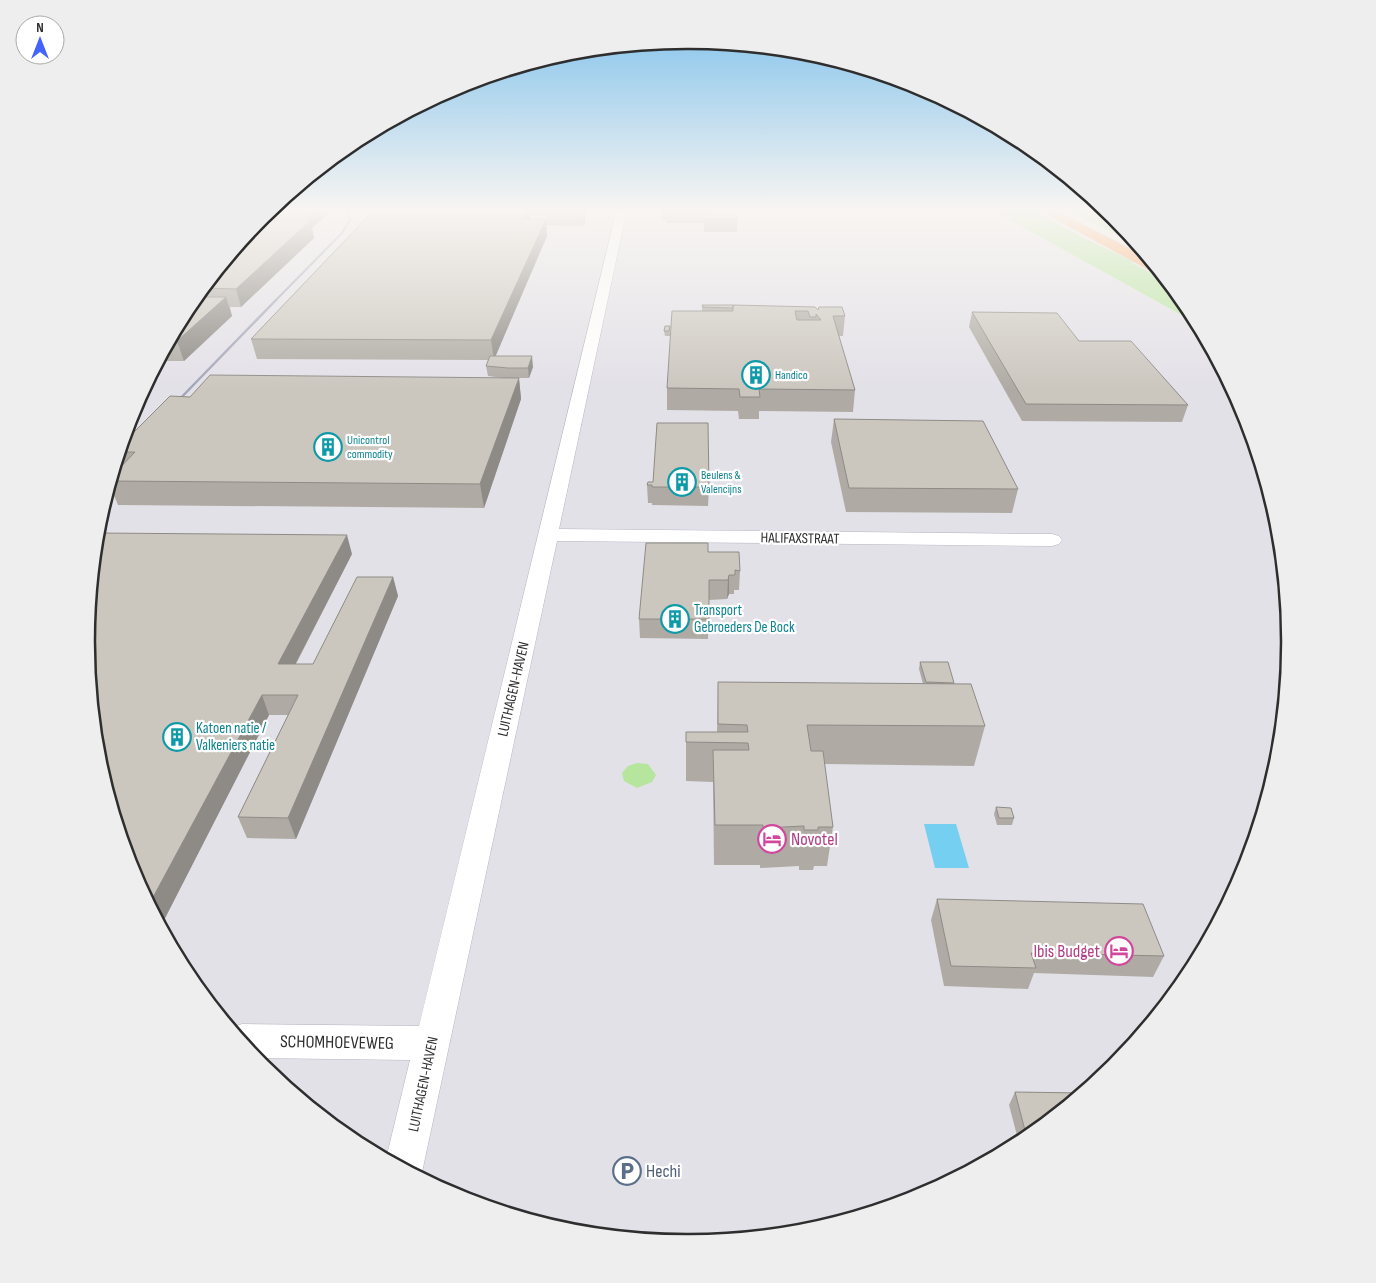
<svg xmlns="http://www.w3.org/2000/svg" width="1376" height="1283" font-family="'Sofia Sans Condensed',sans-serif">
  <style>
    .industrial { fill: #e3e1e8 }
    .green { fill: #b6e59e }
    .water { fill: #75cff0 }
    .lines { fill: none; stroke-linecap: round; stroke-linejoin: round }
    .minor-casing { stroke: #b4b7c1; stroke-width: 1 }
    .motorway-casing { stroke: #c9c9c9; stroke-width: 1 }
    .minor { fill: #fff; fill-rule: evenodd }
    .motorway { fill: #ffa35c; fill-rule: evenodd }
    .rail-far1 { stroke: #a3a6b8; stroke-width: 2 }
    .rail { stroke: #a3a6b8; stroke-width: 2.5 }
    .wall { fill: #afaba4; fill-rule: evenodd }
    .shaded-wall { fill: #8e8b86 }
    .building { fill: #cbc7bf; stroke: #8e8b86; fill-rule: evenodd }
    .labels { text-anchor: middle; stroke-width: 4.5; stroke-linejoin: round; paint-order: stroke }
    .far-culture-label { font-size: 12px; fill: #0d838f; stroke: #fff; text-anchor: start }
    .street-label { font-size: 15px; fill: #2e2e2e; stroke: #fff }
    .culture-label { font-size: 15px; fill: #0d838f; stroke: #fff; text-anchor: start }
    .near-hotel-label { font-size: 18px; fill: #b23c85; stroke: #fff; text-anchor: start }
    .near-street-label { font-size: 18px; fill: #2e2e2e; stroke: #fff }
    .near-service-label { font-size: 18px; fill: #4e5e75; stroke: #fff; text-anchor: start }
    .rim { fill: none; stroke: #2e2e2e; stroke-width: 2.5 }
  </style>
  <rect width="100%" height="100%" fill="#efe9e1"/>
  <path class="industrial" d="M271,209H990L1196,323L1244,412L1278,524L1289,642L1278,759L1244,872L1188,976L1113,1067L1022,1142L918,1197L805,1231L688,1243L570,1231L458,1197L354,1141L262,1067L188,975L132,871L87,641L98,524L132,411L188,307Z"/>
  <path class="green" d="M990,209H1031L1082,237L1134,262L1132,263L1165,280L1188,308L1196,323Z
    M1064,209C1107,209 1108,209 1135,243Z
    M637,763L648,764L656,775L652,782L637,788L624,781L622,773L628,766Z"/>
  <path class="water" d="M924,824H956L969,868H935Z"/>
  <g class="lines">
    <defs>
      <path id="minor" d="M617,209H627L559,529L1052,534L1059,536L1062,540L1059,544L1052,546L557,541L421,1177L386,1159L410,1060L256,1058L231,1028L242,1024L419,1026Z"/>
      <path id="motorway" d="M1037,209H1053L1148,258L1159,272L1151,271Z
        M1098,209H1105L1108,212H1100Z"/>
    </defs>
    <use href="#minor" class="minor-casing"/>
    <use href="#motorway" class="motorway-casing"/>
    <use href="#minor" class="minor"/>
    <use href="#motorway" class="motorway"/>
    <path class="rail-far1" d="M275,301L342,233L350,220L348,209"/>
    <path class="rail" d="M172,407L276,300"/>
  </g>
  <path class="wall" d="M271,209H333L312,228L314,238L241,307H230L232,316L184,361H159L188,307L263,216Z
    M375,209H587L585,215V222L584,226L546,225L547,236L495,356L533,367L529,378H519L521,399L484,508L118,505L110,486L113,475L120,468L117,462L123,443L190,397L503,378L488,376L486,366L488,360L257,359L251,339ZM529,216H546V219H529Z
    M661,209H737L738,219L737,232H704V223H666V220H662Z
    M702,305L818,310L845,316L843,336H839L855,390L853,412L759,411V419H739L738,411L667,410V388L702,311Z
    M972,312L1079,341L1188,405L1182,422L1022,421L969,327Z
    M670,326V336H665L664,331Z
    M834,419L1018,489L1012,513L846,512L831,442Z
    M653,482L709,487L708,506L652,505V503H648L647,485Z
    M708,552L740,571L739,590H734V594H729L727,599L709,600L708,639L640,638L639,619Z
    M352,554L296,664H313L393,577L398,596L296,839L247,838L238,817L288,715H269L162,924H160L132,871Z
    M920,662L954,683V684L985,726L974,766L824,764L833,827L827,866H814L813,870H799V866L760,868V865H714L713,782L686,781V742L717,732L718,682L923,684L919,669Z
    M996,807L1014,818L1012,825H997L994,814Z
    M937,899L1164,956L1153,977L1034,973L1028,989L944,986L931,920Z
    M1015,1092L1082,1093L1022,1142L1019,1143L1009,1105Z"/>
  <path class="shaded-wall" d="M312,209H333L312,228L314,238L241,307L236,289L310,221L308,212Z
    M526,209H529L530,221L521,219Z
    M584,209H587L585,215V222L584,226L583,217L584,214Z
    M546,219L547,236L494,360L491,340Z
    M226,297L232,316L184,361L177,341Z
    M532,356L533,367L529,378L528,368Z
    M153,372L156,380L143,392Z
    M519,378L521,399L484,508L480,484Z
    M131,417L133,423L127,430Z
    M347,535L352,554L285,684L278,664Z
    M729,575V594L727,599L728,580Z
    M393,577L398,596L296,839L288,818Z
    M262,695L269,715L162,924L150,903Z"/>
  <path class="building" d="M271,209H312L308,212H268Z
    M375,209H526L521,219H546L491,340L251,339Z
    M666,209H737L738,219H704V210H666Z
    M547,213L585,214L583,217L545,216Z
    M259,221H310L236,289L203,288Z
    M197,297H226L177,341H170L188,307Z
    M702,305H733V308L703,307Z
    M733,305L815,307L818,310L819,307H842L845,316H833L855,390L759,389L760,397H740L739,389L667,388L672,311H733ZM795,311H808L810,317H816V314L821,320H797Z
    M972,312L1057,313L1079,341H1131L1188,405L1026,404Z
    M665,326H670L669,331H664Z
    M490,356H532L528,368H508L486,366Z
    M210,375L519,378L480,484L111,481L113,475L135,452H120L123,443L170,396L190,397Z
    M834,419L983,421L1018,489L849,488Z
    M657,423H708L709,487H652V485H647L648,482H653Z
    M97,533L347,535L278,664H313L357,577H393L288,818L238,817L298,695H262L150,903H149L132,871L98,759L86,641Z
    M646,543H708V552H739L740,571L735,570V575H729L728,580H709V619H639Z
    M920,662H948L954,683L926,682Z
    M718,682L971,684L985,726L807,725L811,751H823L833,827H818V830H804V826L763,828V825H715L713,750H749L748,743L686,742V732H748L747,725L718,724Z
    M996,807L1011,808L1014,818H999Z
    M937,899L1143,904L1164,956L1031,953L1036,968L951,966Z
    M1015,1092L1082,1093L1027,1138Z
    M674,1237H747L688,1243L674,1242Z"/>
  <linearGradient id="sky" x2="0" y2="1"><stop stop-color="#7abfeb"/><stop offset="0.54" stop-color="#f8f5f2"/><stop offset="1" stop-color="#f8f5f2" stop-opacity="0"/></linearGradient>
  <rect width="1376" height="389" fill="url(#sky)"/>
  <defs>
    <symbol id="building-ring" viewBox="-11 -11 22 22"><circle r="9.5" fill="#fff" stroke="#0f9aa8" stroke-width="1.5"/><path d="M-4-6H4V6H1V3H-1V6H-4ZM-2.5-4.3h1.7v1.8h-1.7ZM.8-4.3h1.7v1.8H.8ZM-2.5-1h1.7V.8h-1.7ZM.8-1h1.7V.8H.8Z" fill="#0f9aa8"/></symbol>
    <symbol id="hotel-ring" viewBox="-11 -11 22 22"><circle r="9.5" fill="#fff" stroke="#d1479c" stroke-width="1.5"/><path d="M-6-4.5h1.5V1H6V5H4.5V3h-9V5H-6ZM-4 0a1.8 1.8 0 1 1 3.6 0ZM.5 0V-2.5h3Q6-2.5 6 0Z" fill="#d1479c"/></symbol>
    <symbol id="parking-ring" viewBox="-11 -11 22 22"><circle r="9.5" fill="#fff" stroke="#5c6f8a" stroke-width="1.5"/><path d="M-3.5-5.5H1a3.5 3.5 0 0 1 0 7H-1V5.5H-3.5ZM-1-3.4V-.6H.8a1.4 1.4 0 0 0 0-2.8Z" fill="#5c6f8a"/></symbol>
  </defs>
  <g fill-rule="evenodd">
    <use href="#building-ring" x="740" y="359" width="32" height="32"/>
    <use href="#building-ring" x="312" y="431" width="32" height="32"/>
    <use href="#building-ring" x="666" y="466" width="32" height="32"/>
    <use href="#building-ring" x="659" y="603" width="32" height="32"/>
    <use href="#building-ring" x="161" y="721" width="32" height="32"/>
    <use href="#hotel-ring" x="756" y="823" width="32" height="32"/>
    <use href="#hotel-ring" x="1103" y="935" width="32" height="32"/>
    <use href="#parking-ring" x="611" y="1155" width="32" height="32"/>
  </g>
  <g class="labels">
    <g class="far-culture-label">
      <text x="775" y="379">Handico</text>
      <text x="347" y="444">Unicontrol<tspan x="347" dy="14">commodity</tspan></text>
      <text x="701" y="479">Beulens &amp;<tspan x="701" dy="14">Valencijns</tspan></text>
    </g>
    <g class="street-label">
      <text transform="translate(800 538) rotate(1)" y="5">HALIFAXSTRAAT</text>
      <text transform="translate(513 689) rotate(-77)" y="5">LUITHAGEN-HAVEN</text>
      <text transform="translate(423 1084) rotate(-78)" y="5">LUITHAGEN-HAVEN</text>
    </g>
    <g class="culture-label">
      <text x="694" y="615">Transport<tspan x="694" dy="17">Gebroeders De Bock</tspan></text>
      <text x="196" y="733">Katoen natie /<tspan x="196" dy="17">Valkeniers natie</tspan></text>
    </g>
    <g class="near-hotel-label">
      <text x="791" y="845">Novotel</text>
      <text x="1100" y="957" text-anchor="end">Ibis Budget</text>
    </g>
    <g class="near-street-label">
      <text transform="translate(337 1042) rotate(1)" y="6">SCHOMHOEVEWEG</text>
    </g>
    <g class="near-service-label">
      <text x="646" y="1177">Hechi</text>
    </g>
  </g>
  <path d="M0 0H1376V1283H0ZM687 49H689A592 592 0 0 1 1281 641V642A592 592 0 0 1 689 1234H687A592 592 0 0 1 95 642V641A592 592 0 0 1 687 49Z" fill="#eee" fill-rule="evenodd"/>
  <path class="rim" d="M687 49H689A592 592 0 0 1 1281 641V642A592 592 0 0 1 689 1234H687A592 592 0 0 1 95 642V641A592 592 0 0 1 687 49Z"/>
  <g transform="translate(40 40)"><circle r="24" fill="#ffffff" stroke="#ababab"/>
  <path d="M0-4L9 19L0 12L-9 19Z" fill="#4264fb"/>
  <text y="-8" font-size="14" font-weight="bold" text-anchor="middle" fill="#2e2e2e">N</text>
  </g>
</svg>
